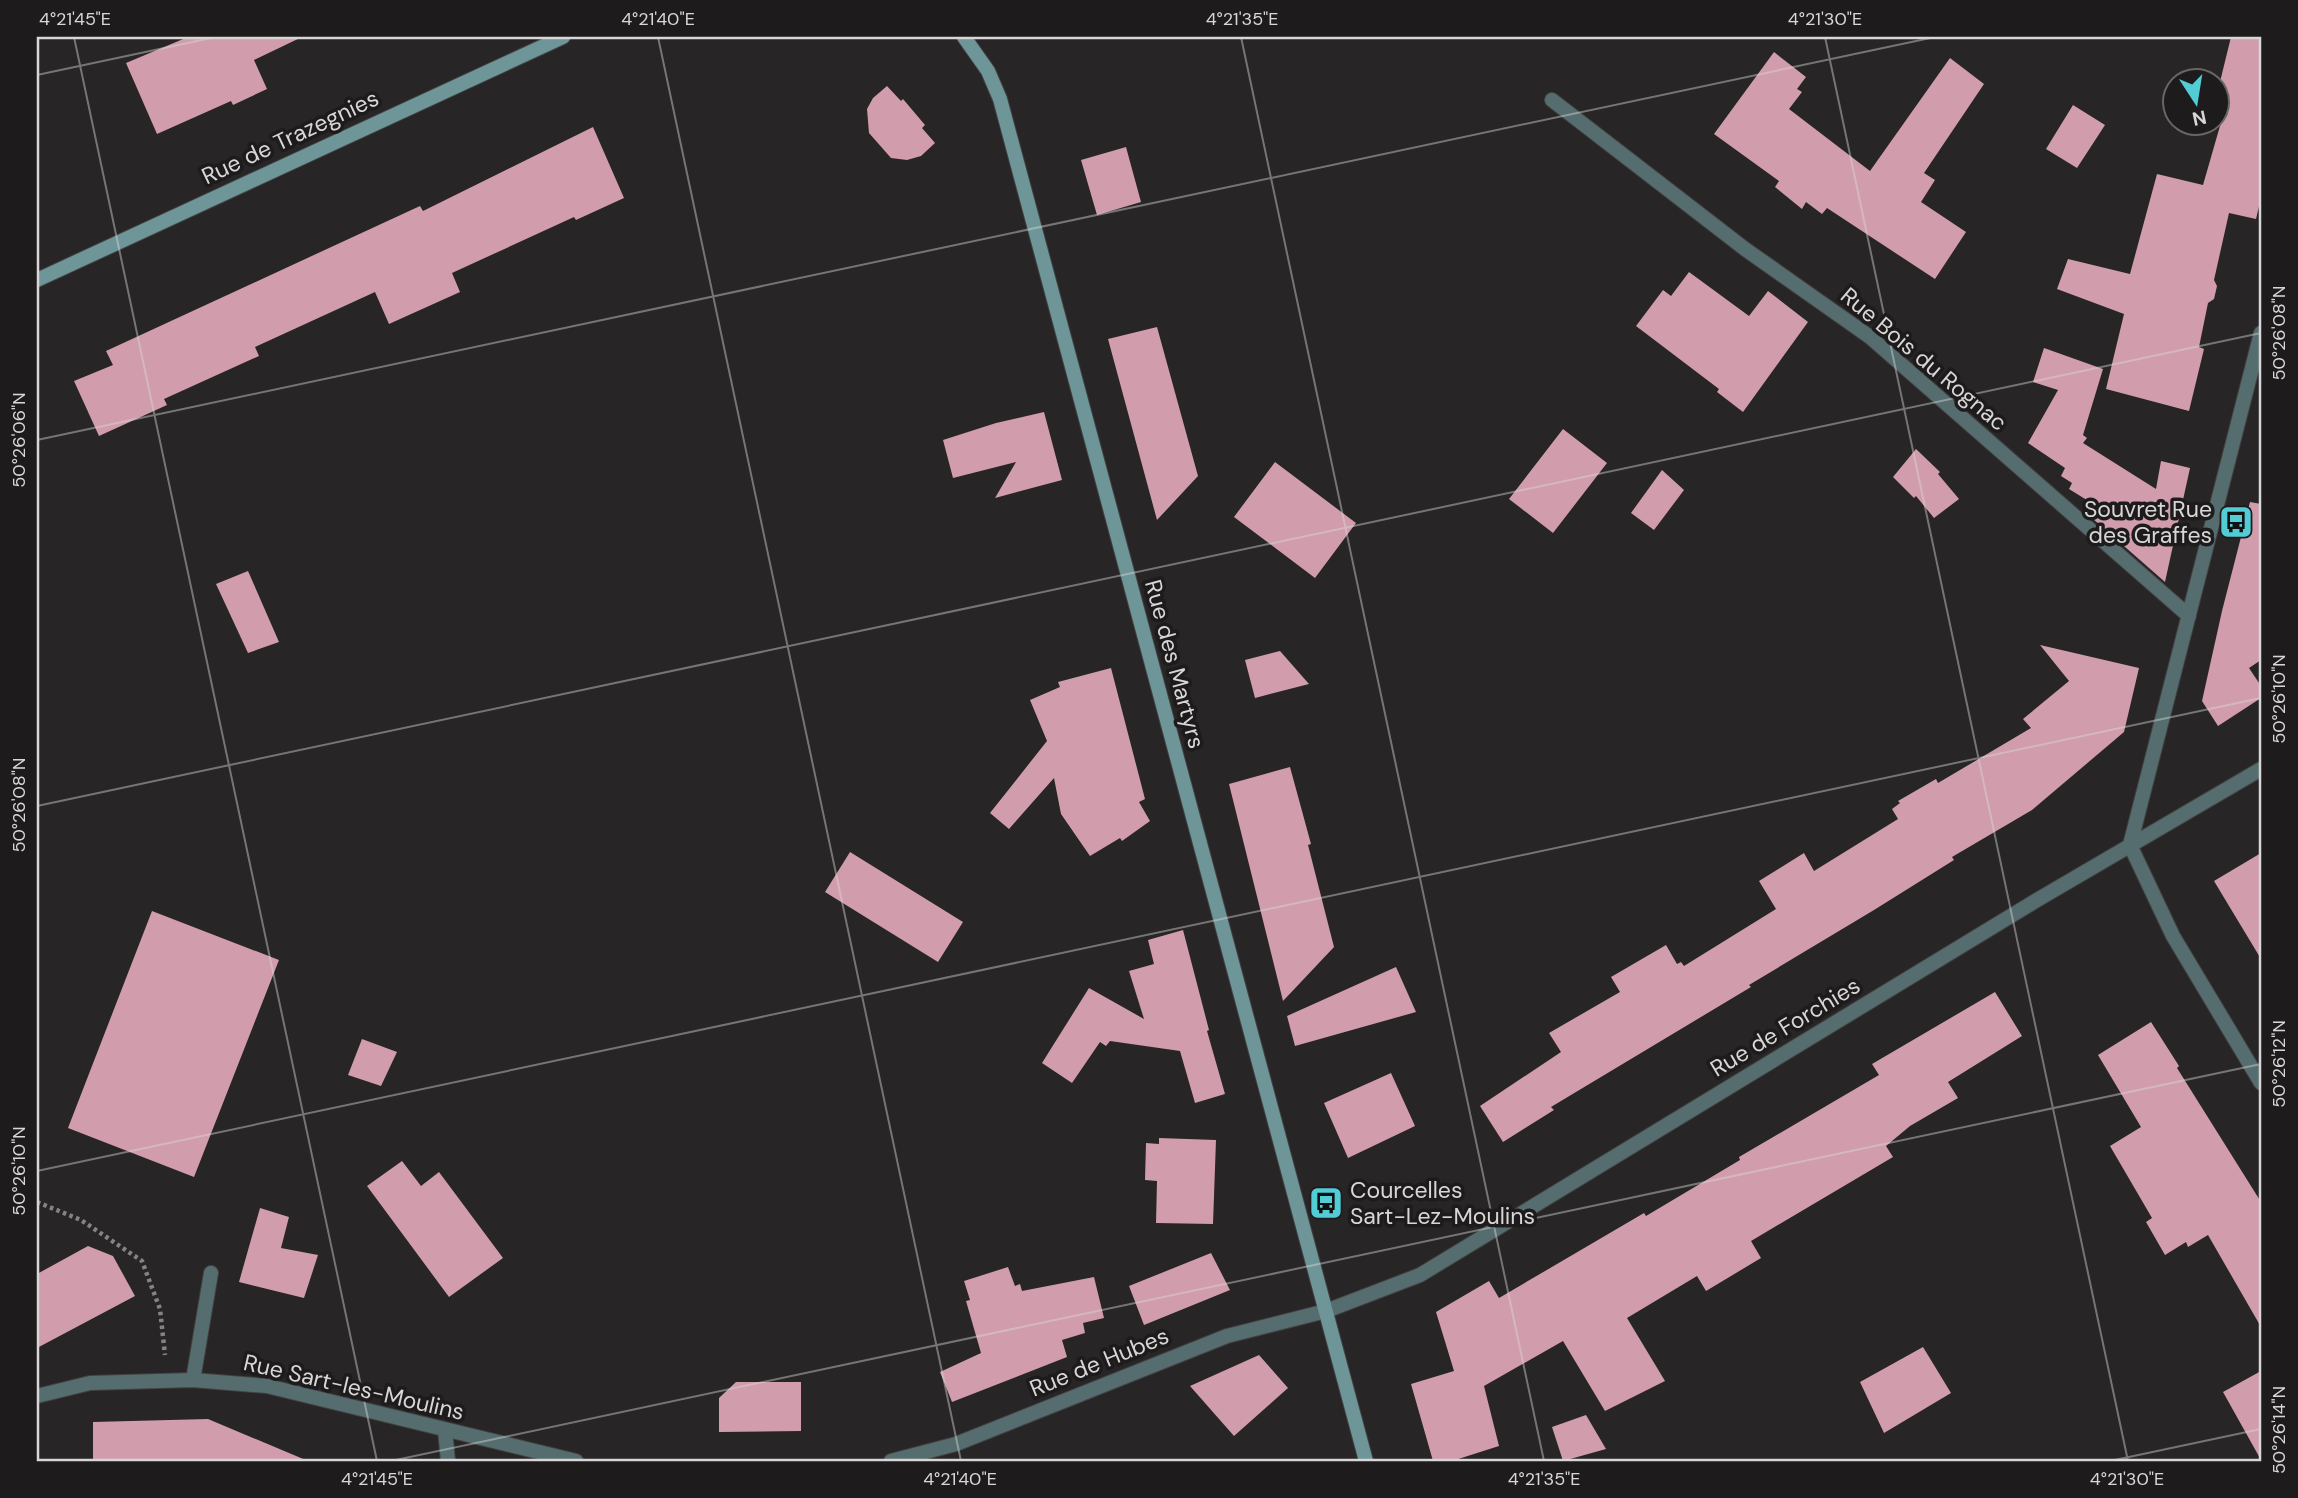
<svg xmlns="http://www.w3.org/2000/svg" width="2298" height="1498" font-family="'DM Sans',sans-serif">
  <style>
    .building { fill: #d19dac }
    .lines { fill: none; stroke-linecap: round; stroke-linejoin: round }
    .lane-casing { stroke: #434142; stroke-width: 16 }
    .street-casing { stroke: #434142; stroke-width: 16 }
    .secondary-casing { stroke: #434142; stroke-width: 16 }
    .path { stroke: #858384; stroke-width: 4.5; stroke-dasharray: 3.5 3.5; stroke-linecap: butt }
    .lane { stroke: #556d6f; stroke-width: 14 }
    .street { stroke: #556d6f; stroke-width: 14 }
    .secondary { stroke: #6e9699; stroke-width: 14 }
    .ticks { fill: none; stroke: #d8d6d6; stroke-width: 2; stroke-opacity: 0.45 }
    .labels { text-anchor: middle; stroke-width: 7; stroke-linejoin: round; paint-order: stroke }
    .street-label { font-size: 23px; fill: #d8d6d6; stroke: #1e1b1c }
    .poi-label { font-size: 23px; fill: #d8d6d6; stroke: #1e1b1c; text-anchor: end }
    .neatline { fill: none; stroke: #d8d6d6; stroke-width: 2.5 }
    .ticks-label { font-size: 18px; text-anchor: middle; fill: #d8d6d6 }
  </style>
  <rect width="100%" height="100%" fill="#272526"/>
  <path class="building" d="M188,37H302L254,60L267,89L233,105L231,101L157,134L126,63Z
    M2231,37H2261V198L2256,219L2229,213L2214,280L2217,286L2214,299L2208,303L2199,347L2204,349L2189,411L2106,389L2124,314L2057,289L2068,259L2130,274L2157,174L2203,185L2224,112L2217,110V94Z
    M1774,52L1806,77L1797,89L1802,92L1789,109L1870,171L1950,58L1984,84L1924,173L1935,180L1921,202L1966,232L1935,279L1827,208L1822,214L1806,202L1802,209L1775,187L1779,181L1714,134Z
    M887,86L901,101L903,99L925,125L922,128L935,143L921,156L907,160L891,158L869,133L867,109L873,98Z
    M2073,105L2105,125L2077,168L2046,149Z
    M593,127L624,198L576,220L574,217L452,273L460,292L389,324L375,292L255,347L259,356L164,399L167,405L99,436L74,381L113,365L106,351L420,206L423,211Z
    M1126,147L1141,202L1097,215L1081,160Z
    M1689,272L1749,316L1768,291L1808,322L1743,412L1717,392L1719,389L1636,326L1663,290L1671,296Z
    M1157,327L1198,476L1157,520L1108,339Z
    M2044,348L2103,369L2083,435L2087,438L2083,443L2156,489L2161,461L2190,468L2165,582L2092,518L2098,507L2069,489L2072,483L2061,476L2065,468L2028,443L2058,390L2033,382Z
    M1044,412L1062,480L995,498L1016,462L953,478L943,440L996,423Z
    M1563,429L1607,463L1553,533L1509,499Z
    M1916,449L1940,472L1938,474L1959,499L1934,518L1916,496L1914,498L1893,477Z
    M1275,462L1356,523L1315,578L1234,517Z
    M1662,470L1684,490L1654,530L1631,513Z
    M2250,502L2261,504V660L2249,668L2261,686V698L2218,726L2202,701L2222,611Z
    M248,571L279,642L248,653L216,584Z
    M2040,645L2139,668L2124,732L2032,810L1952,857L1954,860L1874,910L1749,985L1751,987L1551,1107L1554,1110L1503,1142L1480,1106L1561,1052L1549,1033L1620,992L1611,977L1666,945L1677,964L1681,962L1684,966L1776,909L1759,881L1804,853L1814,871L1898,819L1892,809L1900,803L1898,801L1936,779L1938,783L2031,728L2023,719L2069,681Z
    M1280,651L1309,684L1255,698L1245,660Z
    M1111,668L1145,799L1139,802L1150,821L1122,841L1120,838L1090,856L1061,814L1054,778L1009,829L990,813L1047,741L1030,700L1060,687L1058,682Z
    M1290,767L1311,844L1308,845L1334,947L1283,1001L1229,784Z
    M850,852L963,922L938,962L825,892Z
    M2261,853V959L2214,881Z
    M152,911L279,960L194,1177L68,1128Z
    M1183,930L1209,1030L1207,1031L1225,1094L1195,1103L1180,1051L1110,1041L1106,1046L1100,1042L1072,1083L1042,1063L1089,988L1144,1019L1129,971L1154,964L1148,940Z
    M1396,967L1416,1012L1295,1046L1287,1016Z
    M1995,992L2022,1036L1948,1082L1958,1098L1910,1126L1886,1146L1893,1157L1751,1241L1761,1258L1706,1291L1697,1276L1627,1318L1665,1381L1605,1411L1563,1341L1484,1386L1499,1446L1452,1461H1433L1411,1384L1454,1371L1436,1312L1489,1281L1499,1298L1644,1213L1646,1216L1740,1160L1739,1157L1879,1075L1872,1064Z
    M2151,1022L2179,1066L2177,1068L2261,1202V1327L2208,1235L2188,1247L2186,1242L2165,1255L2146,1222L2152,1218L2110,1146L2141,1127L2098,1055Z
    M362,1039L397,1052L381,1086L348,1075Z
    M1391,1073L1415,1126L1348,1158L1324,1103Z
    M1159,1138L1216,1140L1213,1224L1156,1223L1157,1181L1145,1180L1146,1143L1159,1144Z
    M402,1161L421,1186L439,1172L503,1258L449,1297L367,1186Z
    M260,1208L289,1217L281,1248L318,1255L304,1298L239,1282Z
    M88,1246L113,1256L135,1296L37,1348V1274Z
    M1211,1253L1230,1290L1144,1325L1129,1286Z
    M1008,1267L1015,1286L1020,1284L1022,1291L1094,1277L1104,1318L1083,1323L1085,1333L1062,1340L1067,1357L952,1402L940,1372L981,1353L966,1301L970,1300L964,1281Z
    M1923,1347L1951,1393L1884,1433L1860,1382Z
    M1259,1355L1288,1388L1234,1436L1190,1386Z
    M2261,1371V1460L2223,1392Z
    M736,1382H801V1431L719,1432V1398Z
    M1586,1415L1606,1449L1563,1461L1552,1427Z
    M208,1419L308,1461H93V1422Z"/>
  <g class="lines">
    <defs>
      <path id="lane" d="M193,1380L211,1273"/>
      <path id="street" d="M1552,100L1745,249L1870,337L2189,616
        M2130,845L2261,333
        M2130,845L2173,936L2261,1083
        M37,1396L90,1383L193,1380L267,1386L576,1461
        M445,1430L448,1461
        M891,1461L956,1444L1227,1336L1326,1311L1420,1275L2037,900L2261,769"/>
      <path id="secondary" d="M964,37L988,71L1000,99L1366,1461
        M37,280L563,37"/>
    </defs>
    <use href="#lane" class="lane-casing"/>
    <use href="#street" class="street-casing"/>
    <use href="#secondary" class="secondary-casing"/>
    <path class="path" d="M37,1202L81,1220L142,1261L160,1309L165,1355"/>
    <use href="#lane" class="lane"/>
    <use href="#street" class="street"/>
    <use href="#secondary" class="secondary"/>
  </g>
  <path class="ticks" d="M74,37L377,1461M658,37L961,1461M1241,37L1544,1461M1825,37L2128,1461M37,75L216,37M37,440L1935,37M37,806L2261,333M37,1171L2261,698M391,1461L2261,1064M2110,1461L2261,1429"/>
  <defs>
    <symbol id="bus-square" viewBox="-11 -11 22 22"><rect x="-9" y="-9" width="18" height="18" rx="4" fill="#52ccd5" stroke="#1e1b1c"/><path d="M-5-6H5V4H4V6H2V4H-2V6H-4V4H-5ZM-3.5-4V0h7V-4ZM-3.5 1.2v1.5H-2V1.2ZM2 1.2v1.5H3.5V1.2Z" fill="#111"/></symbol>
  </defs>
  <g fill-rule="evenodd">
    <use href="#bus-square" x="2217" y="503" width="38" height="38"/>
    <use href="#bus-square" x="1307" y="1184" width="38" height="38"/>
  </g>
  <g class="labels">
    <g class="street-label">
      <text transform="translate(290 137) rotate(-25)" y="8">Rue de Trazegnies</text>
      <text transform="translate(1924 359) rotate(40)" y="8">Rue Bois du Rognac</text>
      <text transform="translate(1175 664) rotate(75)" y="8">Rue des Martyrs</text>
      <text transform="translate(1785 1027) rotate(-31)" y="8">Rue de Forchies</text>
      <text transform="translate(1099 1362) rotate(-22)" y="8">Rue de Hubes</text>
      <text transform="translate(354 1387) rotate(13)" y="8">Rue Sart-les-Moulins</text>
    </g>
    <g class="poi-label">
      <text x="2212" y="517">Souvret Rue<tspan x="2212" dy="26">des Graffes</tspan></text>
      <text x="1350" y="1198" text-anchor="start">Courcelles<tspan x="1350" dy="26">Sart-Lez-Moulins</tspan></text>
    </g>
  </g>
  <rect width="2298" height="1498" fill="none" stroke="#1e1b1c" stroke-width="77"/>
  <g transform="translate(2196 102) rotate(168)"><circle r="33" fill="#1e1b1c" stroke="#686666" stroke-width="2"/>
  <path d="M0-5L12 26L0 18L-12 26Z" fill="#52ccd5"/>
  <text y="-10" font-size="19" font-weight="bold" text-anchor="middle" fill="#d8d6d6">N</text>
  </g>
  <rect x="38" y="38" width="2222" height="1422" class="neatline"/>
  <g class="ticks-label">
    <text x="75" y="25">4°21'45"E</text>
    <text x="658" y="25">4°21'40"E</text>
    <text x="1242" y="25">4°21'35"E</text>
    <text x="1825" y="25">4°21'30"E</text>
    <text transform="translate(2279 333) rotate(-90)" y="6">50°26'08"N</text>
    <text transform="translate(19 440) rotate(-90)" y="6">50°26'06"N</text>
    <text transform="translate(2279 699) rotate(-90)" y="6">50°26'10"N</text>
    <text transform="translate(19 805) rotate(-90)" y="6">50°26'08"N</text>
    <text transform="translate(2279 1064) rotate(-90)" y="6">50°26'12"N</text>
    <text transform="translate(19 1171) rotate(-90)" y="6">50°26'10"N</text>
    <text transform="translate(2279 1430) rotate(-90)" y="6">50°26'14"N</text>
    <text x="377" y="1485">4°21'45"E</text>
    <text x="960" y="1485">4°21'40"E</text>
    <text x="1544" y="1485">4°21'35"E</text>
    <text x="2127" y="1485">4°21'30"E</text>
  </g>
</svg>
